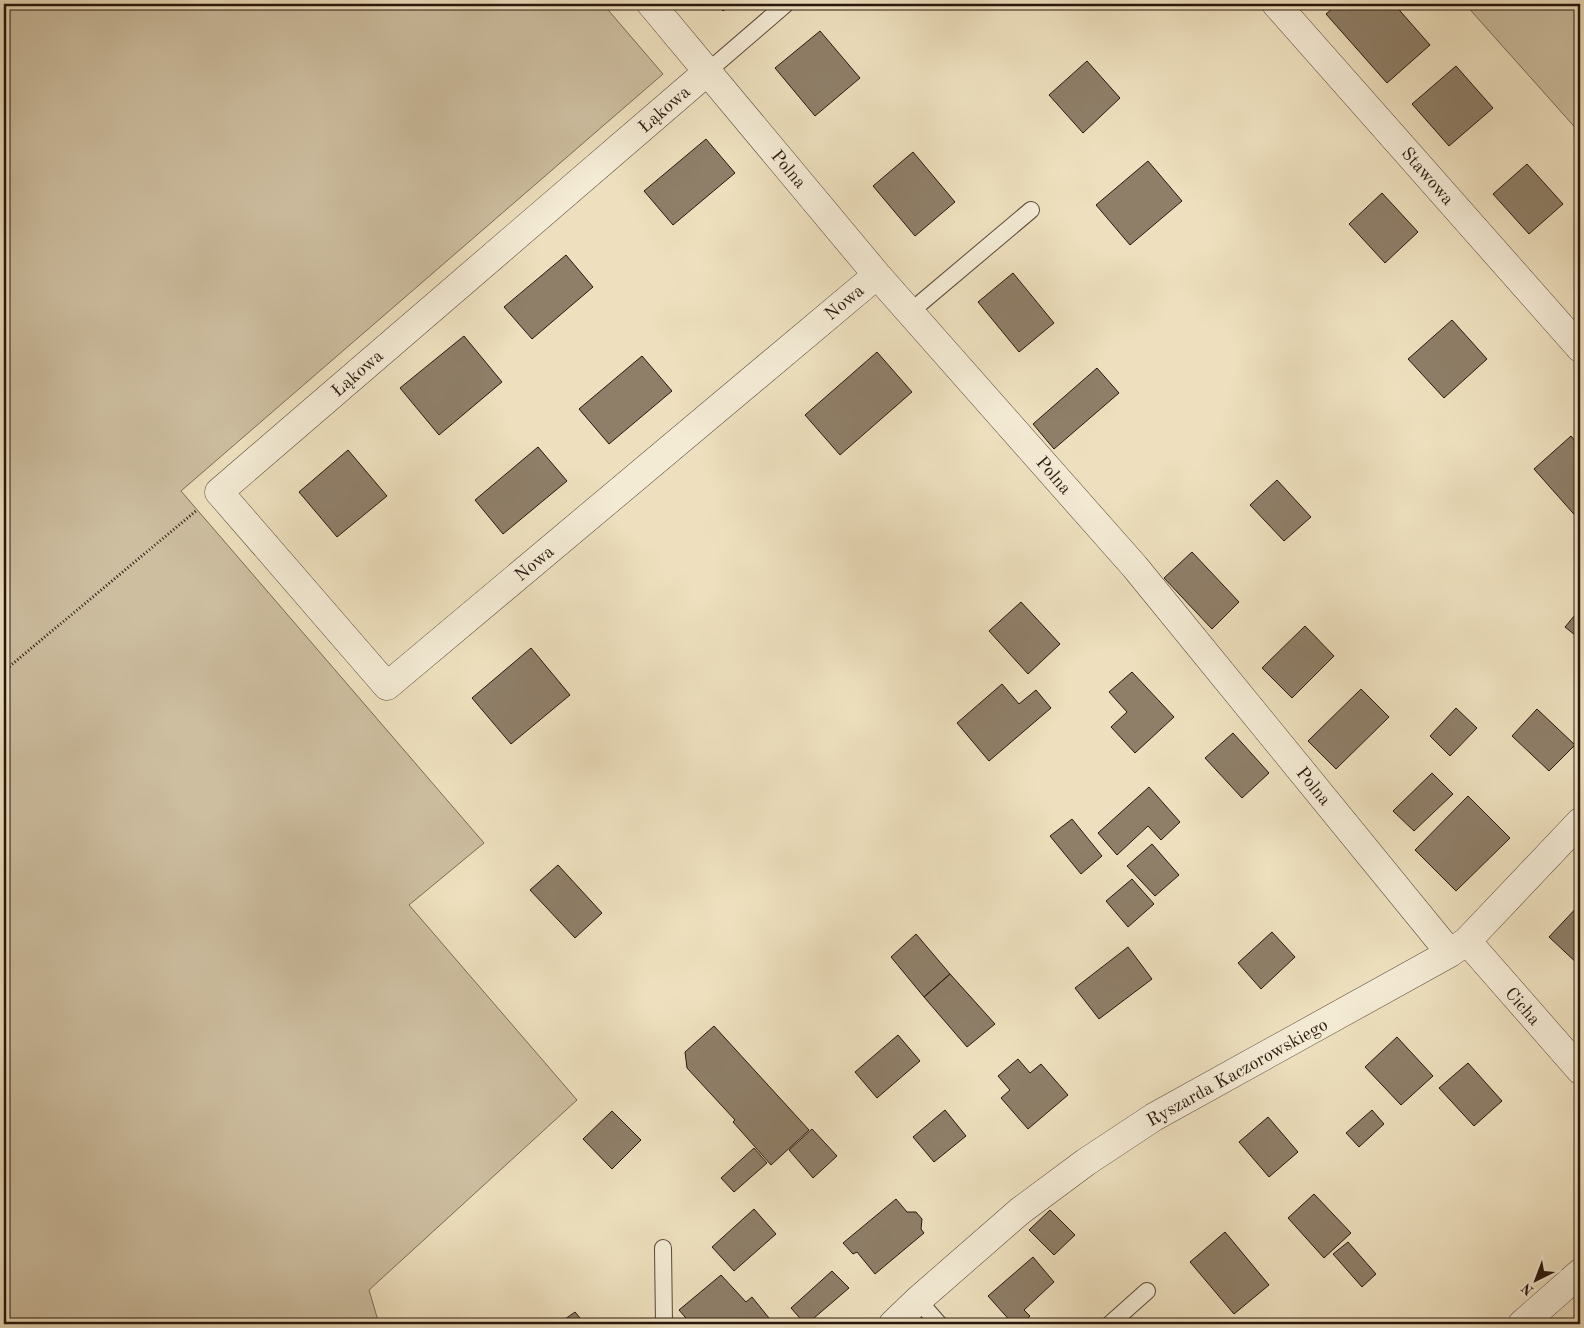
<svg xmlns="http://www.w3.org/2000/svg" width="1584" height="1328" font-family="'Old Standard TT',serif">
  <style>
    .green { fill: #cdbea0; stroke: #7b6a56 }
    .building { fill: #8f7f69; stroke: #29160d }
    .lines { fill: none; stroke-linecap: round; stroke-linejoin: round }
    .service-casing { stroke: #5a4839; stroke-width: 18 }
    .minor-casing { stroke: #5a4839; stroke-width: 29 }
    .path { stroke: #29160d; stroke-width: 3; stroke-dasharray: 1 2.5; stroke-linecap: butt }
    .service { stroke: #f4ebd5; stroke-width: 16 }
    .minor { stroke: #f4ebd5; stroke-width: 28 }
    .labels { text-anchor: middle; stroke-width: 4.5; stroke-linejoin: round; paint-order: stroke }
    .street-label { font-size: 18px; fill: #29160d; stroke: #f4ebd5 }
  </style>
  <rect width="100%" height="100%" fill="#eee0be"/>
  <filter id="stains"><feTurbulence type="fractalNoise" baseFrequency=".004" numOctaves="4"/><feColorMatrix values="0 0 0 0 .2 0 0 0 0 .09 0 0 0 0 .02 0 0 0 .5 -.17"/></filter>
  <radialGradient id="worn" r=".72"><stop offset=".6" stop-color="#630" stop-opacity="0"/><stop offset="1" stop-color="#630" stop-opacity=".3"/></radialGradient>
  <path class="green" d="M4,4H603L663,74L181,491L484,843L409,905L577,1100L369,1290L379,1324H4Z
    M1465,4H1580V133Z"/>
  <path class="building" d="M717,4H732L723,11Z
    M1338,4H1394L1430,45L1387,83L1326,14Z
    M820,31L860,78L815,116L775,68Z
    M1087,61L1120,98L1083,133L1049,95Z
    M1456,66L1493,108L1449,146L1412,104Z
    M706,139L735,173L673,225L644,191Z
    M913,152L955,202L915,236L873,186Z
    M1148,161L1182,201L1130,245L1096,205Z
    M1527,164L1563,204L1529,234L1493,194Z
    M1382,193L1418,232L1385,263L1349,224Z
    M566,255L593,287L532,339L504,307Z
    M1013,273L1054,323L1019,352L978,302Z
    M1452,320L1487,359L1444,398L1408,359Z
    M464,336L502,382L439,435L400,388Z
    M877,352L912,392L840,455L805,415Z
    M642,356L672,391L609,444L579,409Z
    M1097,368L1119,393L1054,449L1033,424Z
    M1571,436L1580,447V521L1534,469Z
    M538,447L567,481L503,534L475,500Z
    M348,450L387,496L337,537L299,492Z
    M1277,480L1311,517L1284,541L1250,505Z
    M1192,552L1239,602L1212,629L1164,578Z
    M1021,602L1060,644L1028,674L989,631Z
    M1580,609V639L1565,627Z
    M1305,626L1334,656L1292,698L1262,668Z
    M531,648L570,695L511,744L472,698Z
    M1132,672L1174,717L1135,753L1111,727L1127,712L1109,692Z
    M1002,684L1019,704L1036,690L1051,708L989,761L957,723Z
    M1361,689L1389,717L1336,769L1308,741Z
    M1456,708L1477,728L1450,756L1430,736Z
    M1537,709L1575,745L1549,771L1512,736Z
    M1233,733L1269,773L1242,798L1205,758Z
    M1432,773L1453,794L1414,831L1393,811Z
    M1149,787L1180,822L1161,840L1148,826L1117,855L1098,833Z
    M1468,796L1510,838L1456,891L1415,850Z
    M1072,819L1102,856L1081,874L1050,836Z
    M1152,844L1179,875L1155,896L1127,866Z
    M558,865L602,913L575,938L530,890Z
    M1132,879L1154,904L1128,927L1106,901Z
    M1580,904V966L1549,937Z
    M1272,932L1295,957L1261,989L1238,963Z
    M916,934L950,974L924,997L891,957Z
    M1128,947L1152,979L1099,1019L1075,988Z
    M950,974L995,1024L967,1047L924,997Z
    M714,1026L809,1130L771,1165L733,1122L735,1120L687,1068L685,1052Z
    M898,1035L920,1061L877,1098L855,1072Z
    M1397,1037L1433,1076L1401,1105L1365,1067Z
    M1018,1059L1030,1073L1041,1064L1068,1095L1028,1129L1001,1098L1010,1090L998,1076Z
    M1468,1063L1502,1101L1474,1126L1439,1088Z
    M945,1110L966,1136L934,1162L913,1137Z
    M1372,1110L1384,1124L1359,1147L1346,1133Z
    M612,1111L641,1140L612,1169L583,1139Z
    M1268,1117L1298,1152L1269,1177L1239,1142Z
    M812,1129L837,1156L813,1178L789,1150Z
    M754,1148L767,1163L734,1192L721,1178Z
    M1314,1194L1351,1233L1324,1258L1288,1218Z
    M896,1199L907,1212H916L922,1219L921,1229L924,1233L875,1274L857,1252L853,1254L843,1243Z
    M754,1209L776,1234L734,1271L712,1247Z
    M1050,1210L1075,1235L1054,1255L1029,1230Z
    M1225,1232L1269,1285L1234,1314L1190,1262Z
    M1348,1242L1376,1274L1362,1287L1333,1254Z
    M1033,1257L1054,1282L1024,1310L1030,1316L1021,1324H1013L988,1296Z
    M832,1271L849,1288L807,1324H805L791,1308Z
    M721,1275L746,1302L752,1297L769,1318L763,1324H691L679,1310Z
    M575,1312L585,1324H558Z"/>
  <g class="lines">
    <defs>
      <path id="service" d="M707,72L786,4
        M910,312L1031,210
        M663,1248L664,1324
        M918,1300L939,1324
        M1110,1324L1147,1291"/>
      <path id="minor" d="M651,4L877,275L1135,567L1450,953
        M1276,4L1580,348
        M707,72L219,492L387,686L877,275
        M1467,941L1580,1070
        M893,1324L918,1300L1020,1211L1086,1162L1154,1117L1450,953L1467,941L1580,822
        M1522,1324L1580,1273"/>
    </defs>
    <use href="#service" class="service-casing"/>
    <use href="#minor" class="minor-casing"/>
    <path class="path" d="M4,671L197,510"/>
    <use href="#service" class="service"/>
    <use href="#minor" class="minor"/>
  </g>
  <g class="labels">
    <g class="street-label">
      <text transform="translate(664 109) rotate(-41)" y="6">Łąkowa</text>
      <text transform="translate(789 169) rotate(50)" y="6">Polna</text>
      <text transform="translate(1428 176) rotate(49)" y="6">Stawowa</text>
      <text transform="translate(844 302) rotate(-40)" y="6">Nowa</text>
      <text transform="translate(357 373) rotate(-41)" y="6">Łąkowa</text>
      <text transform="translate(1054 475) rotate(49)" y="6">Polna</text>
      <text transform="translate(534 563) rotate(-40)" y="6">Nowa</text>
      <text transform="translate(1314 786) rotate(51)" y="6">Polna</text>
      <text transform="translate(1523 1006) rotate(49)" y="6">Cicha</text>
      <text transform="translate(1237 1072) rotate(-29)" y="6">Ryszarda Kaczorowskiego</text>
    </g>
  </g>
  <rect width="1584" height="1328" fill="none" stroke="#eee0be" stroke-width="20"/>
  <rect x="5" y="5" width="1574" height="1318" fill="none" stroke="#29160d" stroke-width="2.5"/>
  <rect x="10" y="10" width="1564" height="1308" fill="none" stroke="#29160d"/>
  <g transform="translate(1536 1280) rotate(222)" stroke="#f4ebd5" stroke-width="4" paint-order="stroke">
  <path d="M0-4L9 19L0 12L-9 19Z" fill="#29160d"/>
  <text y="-8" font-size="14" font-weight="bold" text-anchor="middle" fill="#29160d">N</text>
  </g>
  <rect width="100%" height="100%" filter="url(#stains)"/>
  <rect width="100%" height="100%" fill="url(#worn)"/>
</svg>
